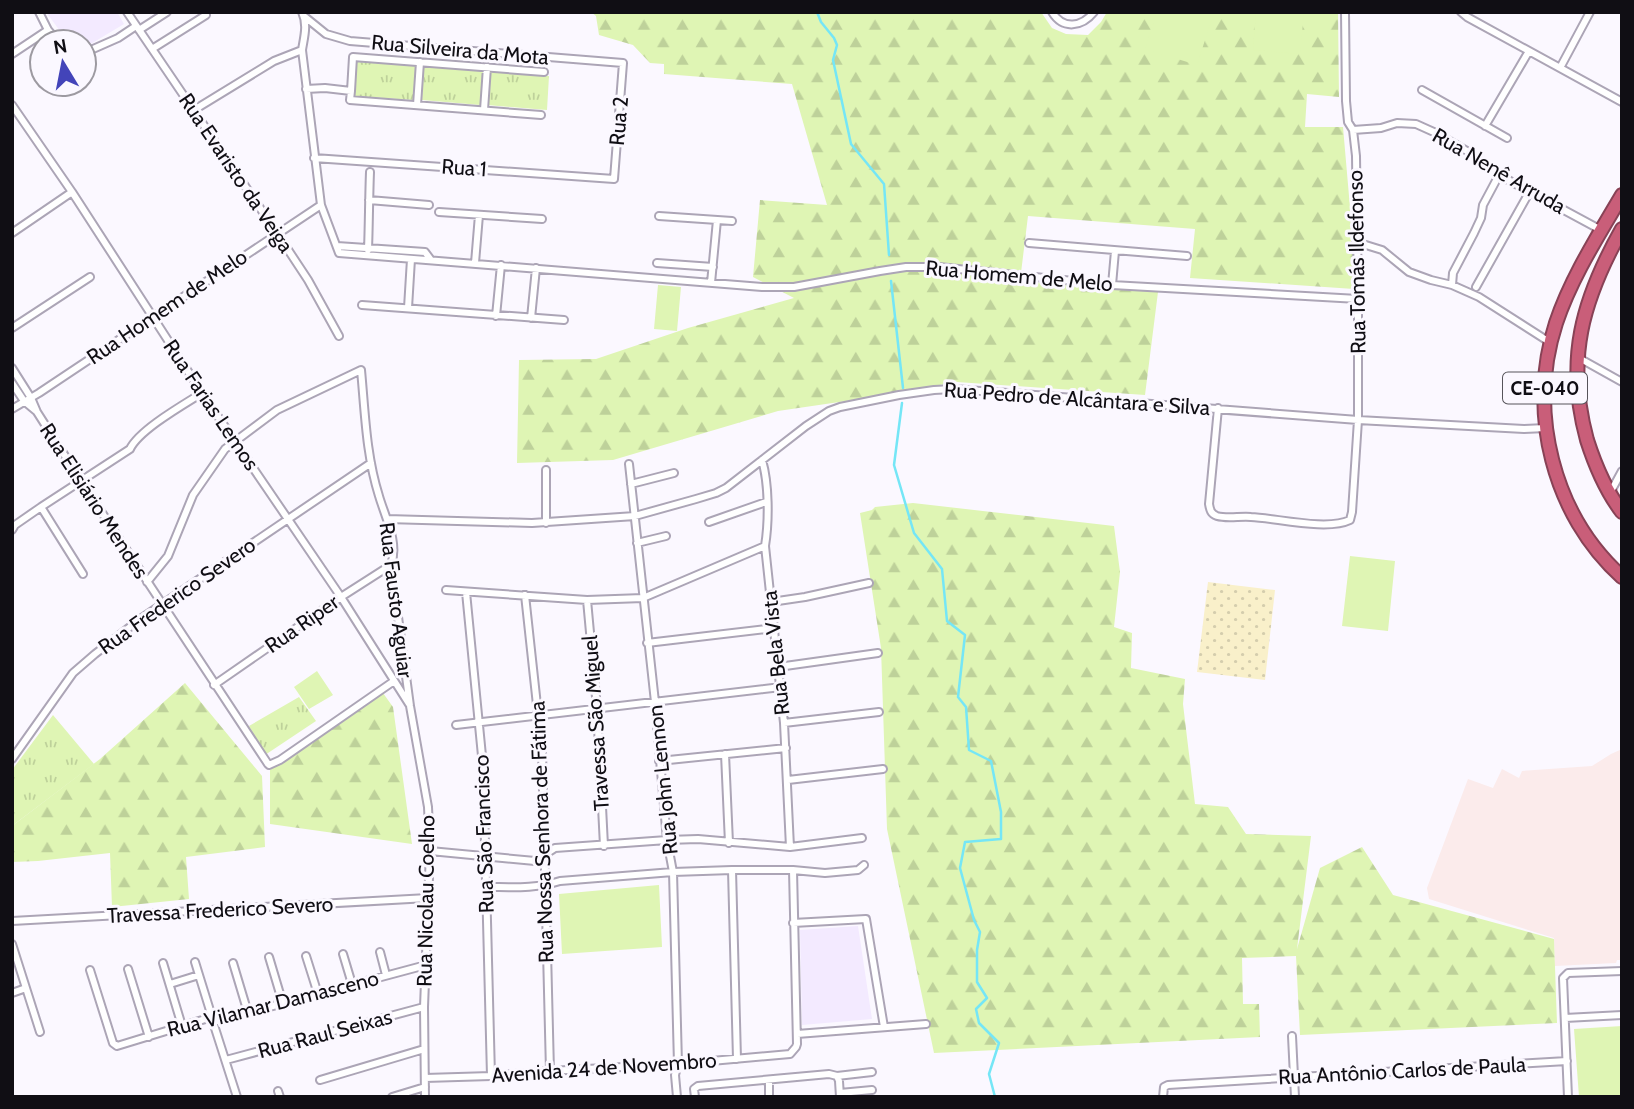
<svg xmlns="http://www.w3.org/2000/svg" width="1634" height="1109" font-family="Cabin,sans-serif">
  <style>
    .built { fill: #f3eaff }
    .medical { fill: #fbebeb }
    .grass { fill: url(#grass-tufts) }
    .forest { fill: url(#forest-firs) }
    .sand { fill: url(#sand-dots) }
    .green { fill: #dff5b4 }
    .lines { fill: none; stroke-linecap: round; stroke-linejoin: round }
    .stream { stroke: #75e6f6; stroke-width: 2.5 }
    .street-casing { stroke: #aca5b6; stroke-width: 10 }
    .highway-casing { stroke: #884256; stroke-width: 16 }
    .street { stroke: #fff; stroke-width: 6 }
    .highway { stroke: #c95e79; stroke-width: 12 }
    .labels { text-anchor: middle; stroke-width: 6; stroke-linejoin: round; paint-order: stroke }
    .shield { fill: #fbf8ff; stroke: #56545a; stroke-width: 2 }
    .shield-label { font-size: 19px; font-weight: bold; fill: #100e14 }
    .street-label { font-size: 21px; fill: #100e14; stroke: #fbf8ff }
  </style>
  <defs>
    <pattern id="grass-tufts" width="24" height="20" patternUnits="userSpaceOnUse" patternTransform="scale(1.75)"><rect width="24" height="20" fill="#dff5b4"/><path d="M3 7l-1-3M5 7V3M7 7l1-3M15 17l-1-3M17 17v-4M19 17l1-3" fill="none" stroke="#bed19a"/></pattern>
    <pattern id="forest-firs" width="22" height="20" patternUnits="userSpaceOnUse" patternTransform="scale(1.75)"><rect width="22" height="20" fill="#dff5b4"/><path d="M5 1l3.5 6h-7zM16 11l3.5 6h-7z" fill="#bed19a"/></pattern>
    <pattern id="sand-dots" width="8" height="8" patternUnits="userSpaceOnUse" patternTransform="scale(1.75)"><rect width="8" height="8" fill="#f9f0ca"/><path d="M2 2h.1M6 6h.1" fill="none" stroke="#d4cdad" stroke-width="1.8" stroke-linecap="round"/></pattern>
  </defs>
  <rect width="100%" height="100%" fill="#fbf8ff"/>
  <path class="built" d="M46,12H117L124,24L84,48V42H68Z
    M858,926L872,1019L802,1025L800,930Z"/>
  <path class="medical" d="M1622,749V960H1617L1616,963L1555,966L1554,938L1429,899L1427,888L1468,779L1493,788L1502,769L1519,778L1522,771L1592,766L1611,754Z"/>
  <path class="grass" d="M357,62L416,66L413,100L354,96Z
    M424,67L483,71L480,105L422,100Z
    M489,72L549,76L547,110L487,105Z
    M299,697L316,721L265,755L249,726Z
    M53,715L94,764L12,826V770Z"/>
  <path class="forest" d="M591,12H1041L1052,28L1066,34L1088,35L1101,22L1107,12H1338L1339,97L1307,94L1305,127H1343L1353,242L1354,289L1190,278L1195,229L1028,216L1020,281L1158,292L1145,395L957,382L853,400L778,411L613,460L517,463L519,360L596,359L688,328L794,298L753,277L760,200L827,205L792,84L664,74V64L650,63L633,45L599,35L596,16Z
    M913,503L1114,526L1120,572L1114,627L1132,633L1131,668L1185,679L1183,704L1195,804L1228,807L1246,834L1311,836L1297,949L1320,868L1362,847L1393,895L1554,939L1557,1023L1300,1035L1296,956L1242,958L1243,1004H1259L1260,1037L934,1053L887,829L881,648L860,513L872,510L875,507Z
    M185,683L262,776L265,847L186,857L189,899L112,907L110,853L38,861L12,862V826L100,759Z
    M383,693L393,707L412,844L270,824V770Z"/>
  <path class="sand" d="M1208,582L1275,590L1265,680L1197,672Z"/>
  <path class="green" d="M1157,12H1214L1197,65L1145,49Z
    M1256,12H1304L1300,54L1253,50Z
    M658,285L681,287L677,331L654,329Z
    M1350,556L1395,561L1388,631L1342,626Z
    M317,671L333,695L309,709L294,687Z
    M659,885L662,947L562,954L559,894Z
    M1622,1026V1097H1579L1574,1029Z"/>
  <g class="lines">
    <path class="stream" d="M817,12L821,22L834,38L837,45L833,60L851,144L884,184L889,255
      M891,281L903,388
      M902,403L894,465L914,533L942,569L947,621L965,635L958,697L966,707L969,750L991,761L1001,812V839L965,842L960,868L974,920L980,932L977,950V982L987,998L976,1009L979,1023L999,1043L989,1074L995,1097"/>
    <defs>
      <path id="street" d="M39,12L48,30L58,42
        M127,12L277,233L308,280L339,336
        M302,12C308,25 304,37 302,50L321,205L339,253L762,287H794L880,271L906,267H939L1112,285L1358,299
        M1052,12C1063,30 1082,27 1094,12
        M1461,12L1467,17L1622,102
        M305,17L326,34L350,41L623,63L614,179L314,158
        M139,30L167,12
        M152,49L206,15
        M84,53L118,38L136,26
        M12,54L48,30
        M1560,68L1590,12
        M306,89L325,88L351,91L353,57L544,72
        M1422,90L1507,138
        M351,91L350,100L541,115
        M12,105L72,192L202,393L341,597L409,704
        M417,105L420,62
        M194,110L274,61L302,50
        M484,110L487,67
        M1485,126L1529,51
        M1353,130L1381,128L1397,123L1416,124L1436,133L1479,158L1499,175L1601,230
        M369,200L429,205
        M439,212L542,219
        M659,216L732,221
        M12,233L72,192
        M1356,242L1382,250L1409,272L1431,280L1452,285L1479,297L1551,343
        M1029,243L1187,256
        M337,246L425,252L431,260
        M368,250C369,223 369,198 370,172
        M475,263L479,215
        M657,263L713,267
        M711,283L717,220
        M1112,285L1115,251
        M1452,285L1453,273L1474,233L1481,218L1483,205L1499,175
        M1476,287L1530,191
        M362,305L564,320
        M408,308L411,259
        M496,316L501,265
        M531,318L536,268
        M12,328L90,277
        M1579,358L1622,382
        M12,368L31,398L37,412L81,481L268,764L269,765L280,760L394,681
        M12,383L24,401L36,411
        M1218,408L1209,504C1210,510 1211,514 1217,516C1227,519 1240,516 1251,517C1276,518 1327,531 1350,520L1352,512L1358,420V299L1356,156L1353,130L1348,122L1346,101L1345,12
        M12,409L39,393L321,205
        M762,460C769,484 769,521 765,546L784,723L790,847
        M629,464L655,702L667,840L673,872L678,1064L675,1075L677,1097
        M631,484L674,473
        M1610,493L1622,471
        M41,507L83,574
        M387,519L532,523L635,516L696,499L716,493L726,488L806,426L829,411L840,407L899,395L934,390L953,389L1008,393L1358,420L1524,429L1546,428
        M709,522L766,502
        M546,523V470
        M12,530L15,525L41,507L130,449C139,430 183,405 202,393
        M637,543L666,536
        M147,582L168,556L193,495L225,449L277,410L361,370C365,412 366,455 379,496C385,517 399,542 391,565L410,706L428,807L430,851L424,1007L425,1097
        M446,590L587,600L643,598L765,546
        M466,592L483,766L491,1076
        M525,595L542,751L550,1071
        M587,600L597,708L604,846
        M771,602L805,597L869,583
        M647,643L774,628
        M778,667L878,653
        M214,685L341,597L391,565
        M784,723L879,712
        M456,725L781,687
        M725,754L729,843
        M12,759L73,673L95,654L139,620L371,463
        M659,761L786,748
        M788,780L883,769
        M430,851L535,861L555,848L667,840L698,839L790,847L862,838
        M732,870L737,1059
        M486,887C511,887 535,889 560,881L673,872L732,870H793L825,873L858,870L864,865
        M12,921L428,898
        M793,923L866,919L884,1027
        M12,944L40,1032
        M380,952L386,975
        M343,954L352,984
        M306,956L318,994
        M269,957L283,1004
        M195,962L212,1017
        M163,963L182,1026
        M233,963L248,1013
        M128,969L149,1037
        M90,970L113,1043L117,1046L212,1017L213,1022L426,965
        M170,984L199,975
        M12,993L26,988
        M1565,1018L1622,1015
        M213,1022L237,1097
        M797,1034L926,1024
        M1292,1036L1295,1097
        M226,1060L424,1007
        M837,1076L872,1072
        M425,1078L491,1076L550,1071L678,1064L790,1054L796,1047L797,1044L793,870
        M320,1080L424,1049
        M769,1080V1097
        M278,1091L280,1097
        M840,1093L872,1090
        M392,1097L425,1087
        M695,1097L694,1089L698,1086L829,1074L837,1076L839,1081L840,1097
        M1163,1097L1164,1087L1168,1085L1567,1061
        M1568,1097L1563,978L1568,973L1622,971"/>
      <path id="highway" d="M1622,195C1598,236 1571,278 1556,323C1527,412 1553,515 1622,577
        M1622,229C1582,300 1565,360 1587,440C1595,465 1606,491 1622,512"/>
    </defs>
    <use href="#street" class="street-casing"/>
    <use href="#highway" class="highway-casing"/>
    <use href="#street" class="street"/>
    <use href="#highway" class="highway"/>
  </g>
  <g class="labels">
    <rect class="shield" x="1503" y="372.5" width="84" height="31" rx="5"/>
    <g class="shield-label">
      <text x="1545" y="395">CE-040</text>
    </g>
    <g class="street-label">
      <text transform="translate(460 50) rotate(5)" y="7">Rua Silveira da Mota</text>
      <text transform="translate(619 121) rotate(-85)" y="7">Rua 2</text>
      <text transform="translate(464 168) rotate(4)" y="7">Rua 1</text>
      <text transform="translate(1499 171) rotate(30)" y="7">Rua Nenê Arruda</text>
      <text transform="translate(236 173) rotate(56)" y="7">Rua Evaristo da Veiga</text>
      <text transform="translate(1357 262) rotate(-91)" y="7">Rua Tomás Ildefonso</text>
      <text transform="translate(1019 276) rotate(5)" y="7">Rua Homem de Melo</text>
      <text transform="translate(167 307) rotate(-34)" y="7">Rua Homem de Melo</text>
      <text transform="translate(1077 399) rotate(4)" y="7">Rua Pedro de Alcântara e Silva</text>
      <text transform="translate(211 405) rotate(56)" y="7">Rua Farias Lemos</text>
      <text transform="translate(94 501) rotate(57)" y="7">Rua Elisiário Mendes</text>
      <text transform="translate(177 596) rotate(-35)" y="7">Rua Frederico Severo</text>
      <text transform="translate(396 600) rotate(83)" y="7">Rua Fausto Aguiar</text>
      <text transform="translate(302 624) rotate(-35)" y="7">Rua Riper</text>
      <text transform="translate(776 653) rotate(-96)" y="7">Rua Bela Vista</text>
      <text transform="translate(596 723) rotate(-94)" y="7">Travessa São Miguel</text>
      <text transform="translate(663 780) rotate(-96)" y="7">Rua John Lennon</text>
      <text transform="translate(542 832) rotate(-92)" y="7">Rua Nossa Senhora de Fátima</text>
      <text transform="translate(484 834) rotate(-92)" y="7">Rua São Francisco</text>
      <text transform="translate(426 901) rotate(-89)" y="7">Rua Nicolau Coelho</text>
      <text transform="translate(220 910) rotate(-3)" y="7">Travessa Frederico Severo</text>
      <text transform="translate(273 1004) rotate(-14)" y="7">Rua Vilamar Damasceno</text>
      <text transform="translate(325 1034) rotate(-15)" y="7">Rua Raul Seixas</text>
      <text transform="translate(604 1068) rotate(-4)" y="7">Avenida 24 de Novembro</text>
      <text transform="translate(1402 1071) rotate(-3)" y="7">Rua Antônio Carlos de Paula</text>
    </g>
  </g>
  <rect width="1634" height="1109" fill="none" stroke="#100e14" stroke-width="28"/>
  <g transform="translate(63 63) rotate(350)"><circle r="33" fill="#fbf8ff" stroke="#9d9aa1" stroke-width="2"/>
  <path d="M0-5L12 26L0 18L-12 26Z" fill="#4344b9"/>
  <text y="-10" font-size="19" font-weight="bold" text-anchor="middle" fill="#100e14">N</text>
  </g>
</svg>
